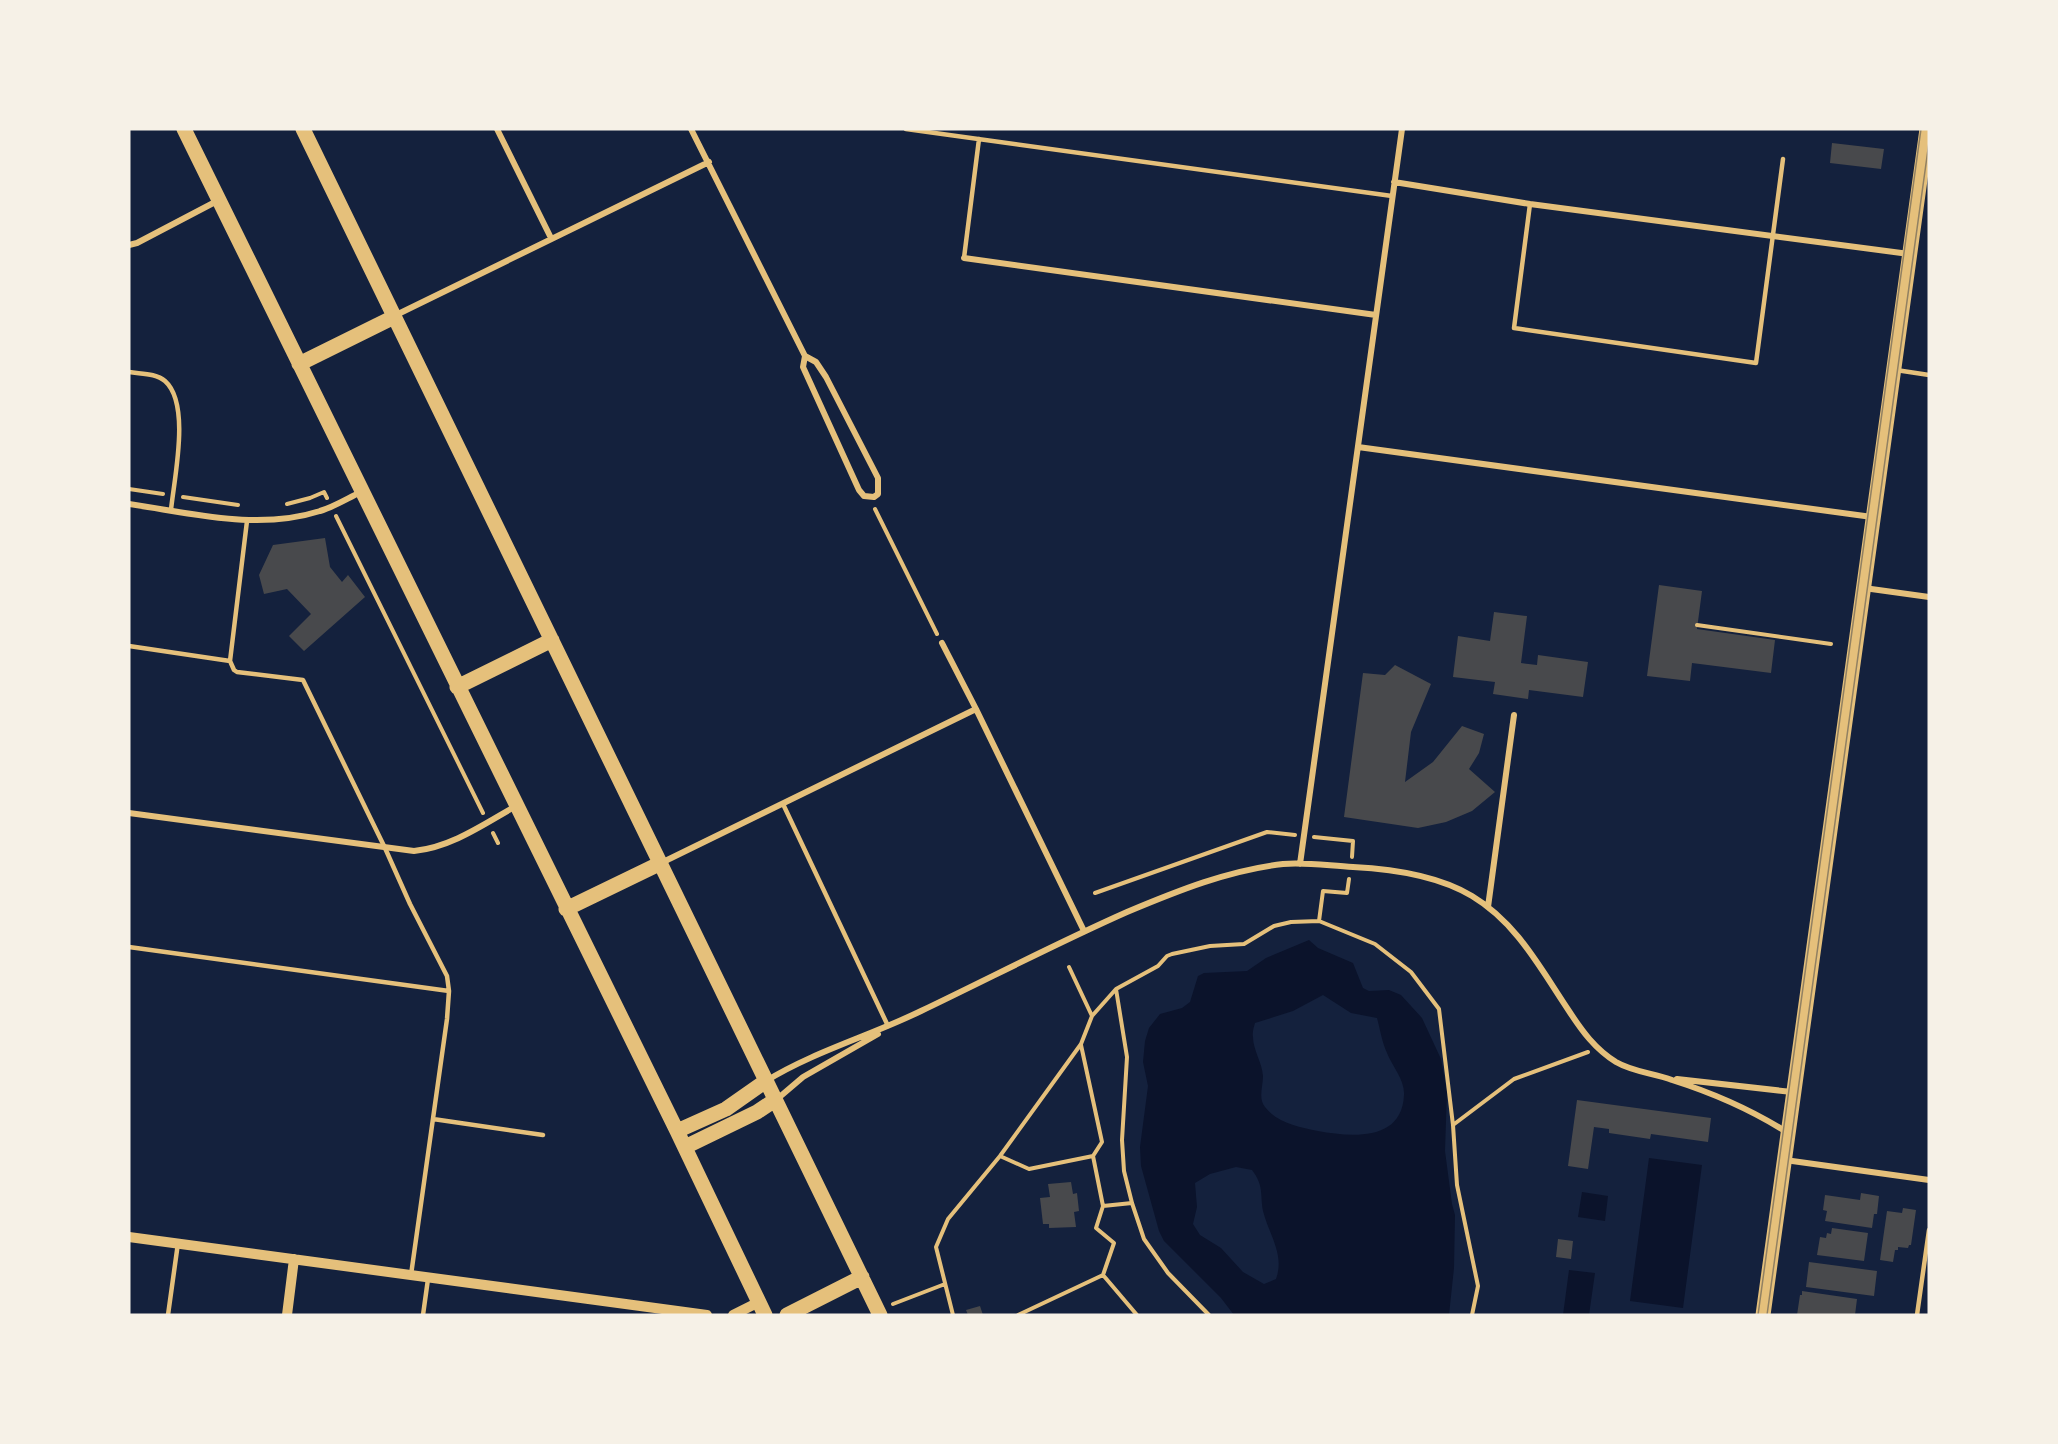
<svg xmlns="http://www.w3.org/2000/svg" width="2058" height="1444" font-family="'Noto Serif',serif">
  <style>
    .water { fill: #0b132b; fill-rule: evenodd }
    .building { fill: #48494c }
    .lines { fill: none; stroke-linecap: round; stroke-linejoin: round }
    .path { stroke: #e5c07b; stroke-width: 4 }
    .service { stroke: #e5c07b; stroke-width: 4.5 }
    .minor { stroke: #e5c07b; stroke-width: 6 }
    .tertiary { stroke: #e5c07b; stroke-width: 10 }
    .primary { stroke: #e5c07b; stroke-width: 15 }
    .tram { stroke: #918062; stroke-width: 1.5 }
  </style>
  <rect width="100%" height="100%" fill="#14213d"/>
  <path class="water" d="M1309,940L1318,948L1353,963L1363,988L1369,991L1389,990L1401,995L1422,1018L1441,1059L1447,1091L1445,1151L1452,1204L1455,1215L1454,1268L1449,1315H1234L1221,1298L1164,1241L1159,1231L1141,1166L1140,1147L1148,1086L1143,1062L1145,1041L1149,1028L1160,1014L1182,1008L1190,1002L1198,976L1204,973L1247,971L1266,958ZM1323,995L1351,1013L1377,1018C1380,1029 1382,1042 1387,1053C1392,1066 1405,1080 1404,1095C1402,1142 1351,1137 1318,1131C1299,1127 1277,1123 1265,1107C1258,1098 1263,1087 1263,1076C1262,1062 1253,1050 1253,1037C1252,1032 1254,1027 1255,1023L1293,1011ZM1236,1167L1252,1170C1264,1186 1260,1193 1263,1211C1269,1235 1285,1254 1276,1279L1264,1284L1243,1272L1221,1248L1200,1235L1193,1224L1197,1207L1195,1183L1210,1174Z
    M1649,1158L1702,1165L1683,1308L1630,1301Z
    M1582,1192L1608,1196L1605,1221L1578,1217Z
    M1569,1270L1595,1273L1589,1315H1563Z"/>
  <path class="building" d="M1832,143L1884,149L1881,169L1830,163Z
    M325,538L330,567L342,582L348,575L365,597L304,651L289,636L311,614L287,589L264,594L259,575L273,545Z
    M1659,585L1702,591L1697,629L1775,640L1771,673L1692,663L1690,681L1647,676Z
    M1494,612L1527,616L1521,663L1537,665L1538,655L1588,662L1583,697L1529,690L1528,699L1493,694L1495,682L1453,677L1458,636L1490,641Z
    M1395,665L1431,684L1411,732L1405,782L1433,762L1462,726L1484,734L1479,753L1469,769L1495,792L1472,811L1446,822L1418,828L1344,817L1363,673L1385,675Z
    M1577,1100L1711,1118L1708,1142L1651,1134L1650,1139L1609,1133V1129L1594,1127L1588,1169L1568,1166Z
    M1071,1182L1073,1194L1077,1193L1079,1211L1074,1212L1076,1227L1049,1228V1224H1043L1040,1198L1050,1197L1048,1184Z
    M1861,1193L1879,1196L1877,1214H1874L1872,1228L1825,1221L1827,1211L1823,1210L1825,1195L1860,1200Z
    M1903,1208L1916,1210L1911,1245H1909L1908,1248L1898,1247V1250H1895L1893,1262L1880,1260L1887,1211L1902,1213Z
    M1832,1228L1868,1233L1864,1261L1817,1255L1820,1237L1826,1238L1827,1233L1831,1234Z
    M1558,1239L1573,1241L1571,1259L1556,1257Z
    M1809,1262L1877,1271L1874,1296L1806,1287Z
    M1802,1291L1857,1299L1855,1315H1797L1800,1295H1802Z
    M980,1306L983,1315H968L966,1310Z"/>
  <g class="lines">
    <path class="path" d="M129,489L163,494
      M183,497L238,505
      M287,504L310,498L324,492L327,498
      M875,509L937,634
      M336,516L483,813
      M1697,625L1831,644
      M493,833L498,843
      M1314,837L1353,841L1352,857
      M1095,893L1267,832L1295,835
      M1319,921L1323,891L1347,893L1349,879
      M1069,967L1092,1016
      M1081,1045L1102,1142L1093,1156
      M1453,1125L1514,1079L1588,1052
      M1000,1156L1029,1169L1093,1156L1103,1206
      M1103,1275L1137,1315
      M893,1304L945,1284
      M953,1315L936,1247L948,1219L1000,1156L1081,1044L1092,1016L1116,989
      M1018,1315L1103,1275L1114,1243L1096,1228L1103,1206L1132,1203
      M1209,1315L1168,1273L1144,1239L1132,1203L1124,1171L1122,1140L1127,1057L1116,989L1158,966L1167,956L1172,954L1210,946L1244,944L1274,926L1291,922L1319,921L1375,944L1411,972L1439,1009L1453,1125L1457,1185L1478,1286L1472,1315"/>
    <path class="service" d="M906,129L1392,196
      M1530,204L1514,328L1756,363L1783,159
      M964,258L979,139
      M1896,370L1929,375
      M129,372C141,374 156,373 165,381C191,404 174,479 171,510
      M129,646L230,661L247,521
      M230,661L234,670L237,672L303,680L385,848L410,904L447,976L449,991L447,1019L411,1275
      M783,804L888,1026
      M129,947L449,991
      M433,1119L543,1135
      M168,1315L178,1243
      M423,1315L428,1279
      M1917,1315L1929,1230"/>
    <path class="minor" d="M497,129L551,238
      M691,129L805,356L816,362L826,377L878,478V494L874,497L864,496L859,490L803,367L805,356
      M1394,182L1530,204L1909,254
      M129,245L137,243L219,200
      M964,258L1376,315
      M394,316L709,162
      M1358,447L1872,517
      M129,504C191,513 258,531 320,511C334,507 348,498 361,492
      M1864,588L1929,597
      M942,643L976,709L1084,931
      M129,813L414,851C452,847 484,824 516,806
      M661,863L976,709
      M1300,864L1402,129
      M1488,907L1514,715
      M1677,1079L1792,1092
      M766,1081C815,1051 870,1036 921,1011C990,978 1057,943 1127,912C1177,891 1229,870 1283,864C1307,862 1330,866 1353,867C1393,869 1437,875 1472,896C1517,923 1540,968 1569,1011C1582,1031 1595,1049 1616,1062C1633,1072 1653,1073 1672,1080C1713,1093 1752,1110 1788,1133
      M776,1100L803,1077L878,1034
      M1785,1160L1929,1180"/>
    <path class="tertiary" d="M129,1237L707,1315
      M287,1315L294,1259
      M733,1315L759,1302"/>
    <path class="primary" d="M184,129L677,1131L765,1315
      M303,129L880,1315
      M299,364L394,317
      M457,687L552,640
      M566,909L661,863
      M677,1131L726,1109L766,1081
      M685,1147L757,1112L775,1100
      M787,1315L862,1277
      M1763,1315L1927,129"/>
    <path class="tram" d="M1758,1315L1921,129
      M1767,1315L1929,142"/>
  </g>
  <rect width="2058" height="1444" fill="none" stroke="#f6f1e7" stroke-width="261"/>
</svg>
